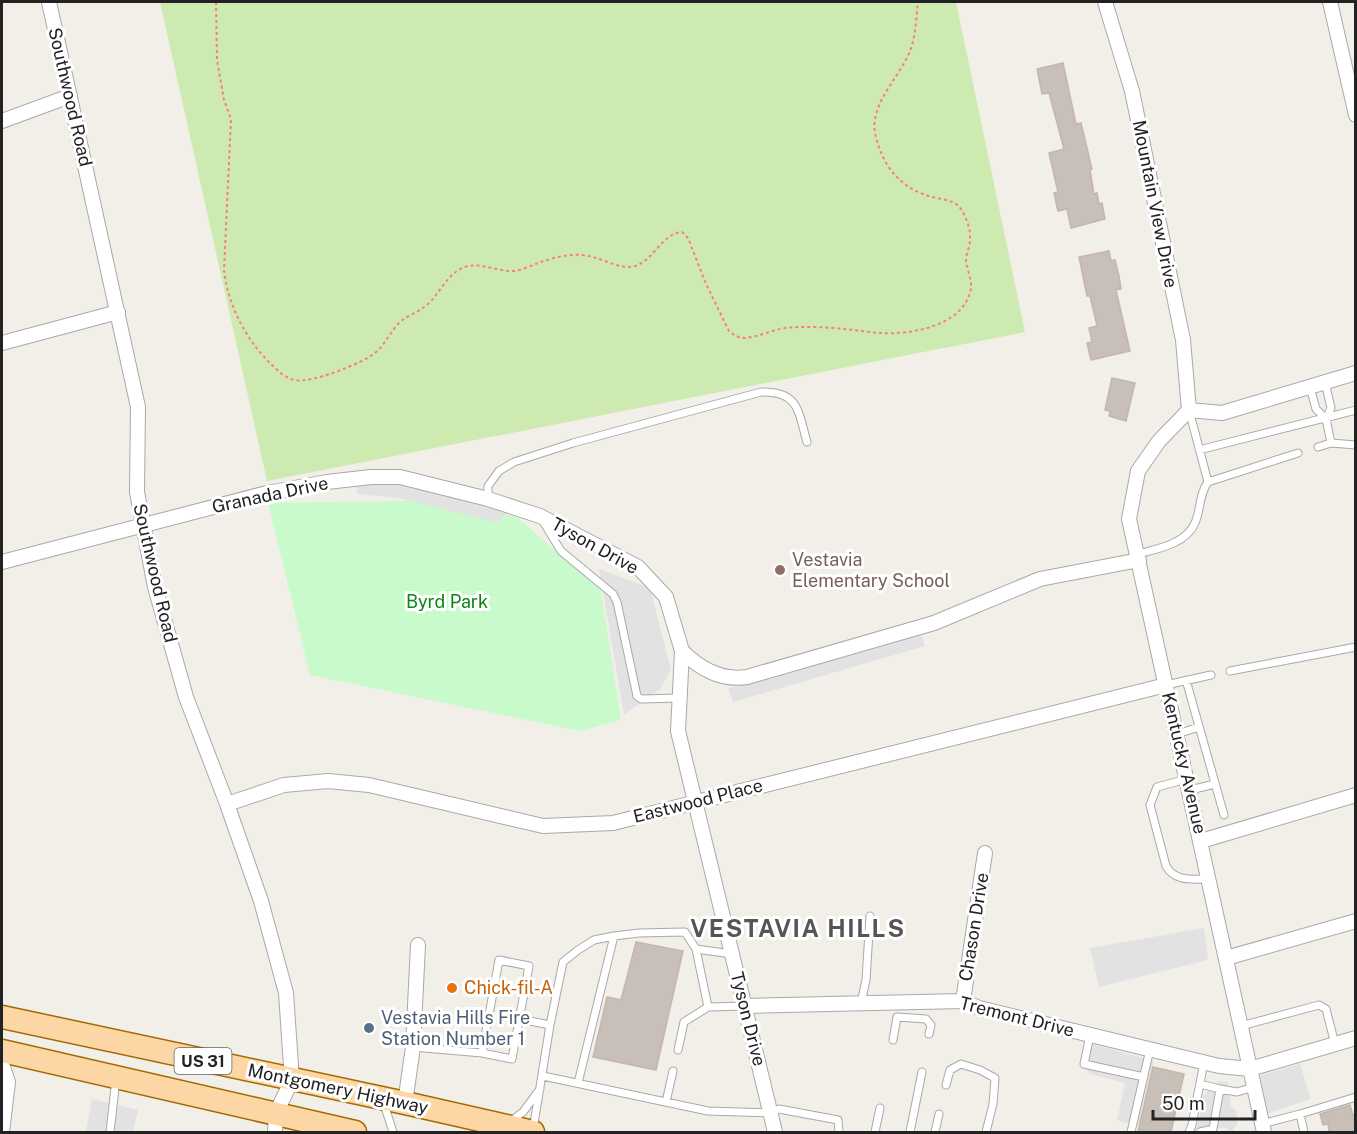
<svg xmlns="http://www.w3.org/2000/svg" width="1357" height="1134" font-family="'Public Sans',sans-serif">
  <style>
    .grass { fill: #cdebb0 }
    .park { fill: #c8facc }
    .parking { fill: #e2e2e2 }
    .building { fill: #c7bfb8; stroke: #c4b6ab; stroke-width: 1.5 }
    .lines { fill: none; stroke-linecap: round; stroke-linejoin: round }
    .lane-casing { stroke: #a9a9a9; stroke-width: 9 }
    .street-casing { stroke: #a9a9a9; stroke-width: 16 }
    .primary-casing { stroke: #a06b00; stroke-width: 25 }
    .path { stroke: #fa8072; stroke-width: 2; stroke-dasharray: 3 3; stroke-linecap: butt }
    .lane { stroke: #fff; stroke-width: 7 }
    .street { stroke: #fff; stroke-width: 14 }
    .primary { stroke: #fcd6a4; stroke-width: 22 }
    .education-dot { fill: #8d6e63; stroke: #fff; stroke-width: 2 }
    .food-dot { fill: #e8710a; stroke: #fff; stroke-width: 2 }
    .service-dot { fill: #5c6f8a; stroke: #fff; stroke-width: 2 }
    .labels { text-anchor: middle; stroke-width: 6; stroke-linejoin: round; paint-order: stroke }
    .shield { fill: #fff; stroke: #646464; stroke-width: 1.5 }
    .shield-label { font-size: 16px; font-weight: bold; fill: #222 }
    .street-label { font-size: 18px; fill: #222; stroke: #fff }
    .education-label { font-size: 18px; fill: #785e54; stroke: #fff; text-anchor: start }
    .park-label { font-size: 18px; fill: #0c8416; stroke: #fff }
    .food-label { font-size: 18px; fill: #c56008; stroke: #fff; text-anchor: start }
    .service-label { font-size: 18px; fill: #4e5e75; stroke: #fff; text-anchor: start }
    .district-label { font-size: 24px; font-weight: bold; letter-spacing: 1.5px; fill: #555; stroke: #fff }
  </style>
  <rect width="100%" height="100%" fill="#f2efe9"/>
  <path class="grass" d="M160,2H956L1025,332L267,481Z"/>
  <path class="park" d="M452,500L518,518L601,591L621,720L580,731L310,675L268,503Z"/>
  <path class="parking" d="M358,481L409,483L508,511L498,523L399,498L357,494Z
    M599,569L650,588L671,670L660,689L624,715Z
    M921,633L925,646L733,702L728,689Z
    M1204,928L1208,960L1099,987L1090,948Z
    M1092,1044L1154,1061L1139,1126L1117,1120L1125,1083L1087,1073Z
    M1300,1064L1311,1099L1268,1113L1259,1076Z
    M1219,1081L1228,1082L1231,1107L1237,1112V1125L1231,1132L1225,1127L1199,1132L1197,1129L1203,1096Z
    M92,1099L138,1110L133,1132H86Z"/>
  <path class="building" d="M1063,63L1076,124L1081,123L1092,169L1090,170L1094,194L1097,193L1099,204L1102,203L1105,219L1071,228L1067,209L1058,211L1054,193L1058,192L1049,153L1064,149L1049,93L1042,94L1037,69Z
    M1109,251L1111,261L1115,260L1119,276L1121,289L1116,290L1130,351L1091,360L1087,343L1092,342L1089,328L1097,326L1090,296H1087L1079,257Z
    M1112,378L1135,383L1126,421L1109,416L1110,411L1105,410Z
    M636,942L683,951L656,1070L593,1057L607,997L621,1000Z
    M1153,1067L1184,1074L1171,1132H1138Z
    M1350,1105L1353,1115L1356,1114V1132H1329L1328,1124L1323,1125L1320,1114Z"/>
  <g class="lines">
    <defs>
      <path id="lane" d="M1325,382L1331,408L1326,419L1331,443
        M1310,387L1316,409L1326,419
        M1189,410L1208,482
        M1318,447L1331,443L1356,445
        M1199,450L1356,410
        M488,499V486L499,471L514,462L573,443L761,392C799,391 798,411 807,442
        M541,518L561,551L613,594L617,602L637,696L641,699L679,698
        M1138,554C1157,549 1186,544 1195,523C1201,509 1199,494 1208,482L1298,453
        M1230,671L1356,647
        M1186,680L1224,815
        M1166,685L1211,675
        M1177,734L1199,727
        M1187,779L1157,787L1150,805L1166,866C1175,882 1192,879 1209,879
        M1190,790L1215,784
        M696,949L732,954
        M861,1003L866,980L870,916
        M520,1019L550,1025L533,1130
        M550,1025L563,962L578,950L594,940L614,936L639,933L685,932L696,949L708,1007L745,1006
        M1241,1026L1319,1005L1326,1009L1335,1044
        M1090,1035L1084,1064L1144,1077
        M893,1040L897,1017L926,1019L931,1025L929,1034
        M413,1047L482,1053L512,1059L529,966L499,960L482,1053
        M678,1050L684,1022L708,1007
        M543,1076L708,1111L770,1113L779,1109L838,1120L839,1132
        M578,1083L614,936
        M1200,1084L1220,1089L1213,1129L1200,1132
        M946,1085L950,1070L961,1064L980,1070L995,1078L993,1104L986,1132
        M1220,1089L1237,1092L1254,1087
        M666,1102L673,1071
        M384,1104L393,1132
        M1300,1114L1356,1097
        M511,1121L523,1112L540,1089
        M1262,1124L1300,1114L1304,1132
        M110,1132L116,1079
        M875,1132L880,1108
        M910,1132L922,1072
        M935,1132L939,1114
        M1131,1132L1150,1049
        M1189,1132L1192,1125L1204,1062"/>
      <path id="street" d="M49,2L138,407L137,492L155,587L186,697L227,804L261,901L286,993L292,1080L276,1113L275,1132
        M1105,2L1132,91L1183,340L1189,410
        M1330,2L1356,115
        M2,121L70,96
        M2,343L118,312
        M1189,410L1159,441L1138,471L1129,519L1264,1132
        M1189,410L1222,413L1356,373
        M2,562L267,493L327,482L371,477H400L488,499L540,516L638,567L666,597L682,651L678,731L775,1132
        M682,651C700,669 721,681 747,677L934,623L1040,579L1139,560
        M227,804L284,785L328,781L369,785L543,826L613,823L1166,685
        M1201,841L1356,795
        M1226,958L1356,921
        M963,1001L985,853
        M745,1006L963,1001L979,1008L1219,1066L1250,1069L1356,1038
        M2,1064L8,1082L2,1132
        M405,1103L413,1047L418,945"/>
      <path id="primary" d="M2,1017L405,1103L533,1132
        M2,1051L355,1132"/>
    </defs>
    <use href="#lane" class="lane-casing"/>
    <use href="#street" class="street-casing"/>
    <use href="#primary" class="primary-casing"/>
    <path class="path" d="M216,2L217,60L224,100L231,119L224,270C228,304 244,337 269,362C276,369 284,378 295,380C310,384 363,363 375,353C386,344 391,330 401,321C411,314 423,310 431,301C441,290 448,275 462,268C478,261 495,271 512,271C520,271 530,266 538,263C552,258 567,254 582,255C599,256 615,268 631,267C653,264 661,233 682,232L688,238L706,284L729,331C734,335 738,338 745,338C758,337 772,330 785,328C804,326 825,327 844,329C856,330 868,332 880,333C911,335 965,326 971,288C972,279 967,270 966,261C966,254 970,247 970,239C971,229 966,217 961,209C955,201 946,200 937,198C902,191 882,167 875,133C870,103 900,77 910,51C916,36 916,17 918,2"/>
    <use href="#lane" class="lane"/>
    <use href="#street" class="street"/>
    <use href="#primary" class="primary"/>
  </g>
  <circle class="education-dot" cx="780" cy="570" r="6"/>
  <circle class="food-dot" cx="452" cy="988" r="6"/>
  <circle class="service-dot" cx="369" cy="1028" r="6"/>
  <g class="labels">
    <rect class="shield" x="174.5" y="1048" width="57" height="26" rx="4.5"/>
    <g class="shield-label">
      <text x="203" y="1067">US 31</text>
    </g>
    <g class="street-label">
      <text transform="translate(70 97) rotate(77)" y="6">Southwood Road</text>
      <text transform="translate(1155 204) rotate(79)" y="6">Mountain View Drive</text>
      <text transform="translate(270 495) rotate(-12)" y="6">Granada Drive</text>
      <text transform="translate(595 546) rotate(29)" y="6">Tyson Drive</text>
      <text transform="translate(155 573) rotate(77)" y="6">Southwood Road</text>
      <text transform="translate(1184 763) rotate(77)" y="6">Kentucky Avenue</text>
      <text transform="translate(698 801) rotate(-14)" y="6">Eastwood Place</text>
      <text transform="translate(974 927) rotate(-81)" y="6">Chason Drive</text>
      <text transform="translate(1017 1017) rotate(14)" y="6">Tremont Drive</text>
      <text transform="translate(748 1019) rotate(76)" y="6">Tyson Drive</text>
      <text transform="translate(338 1089) rotate(12)" y="6">Montgomery Highway</text>
    </g>
    <g class="education-label">
      <text x="792" y="566">Vestavia<tspan x="792" dy="21">Elementary School</tspan></text>
    </g>
    <g class="park-label">
      <text x="447" y="608">Byrd Park</text>
    </g>
    <g class="food-label">
      <text x="464" y="994">Chick-fil-A</text>
    </g>
    <g class="service-label">
      <text x="381" y="1024">Vestavia Hills Fire<tspan x="381" dy="21">Station Number 1</tspan></text>
    </g>
    <g class="district-label">
      <text x="798" y="937">VESTAVIA HILLS</text>
    </g>
  </g>
  <rect width="1357" height="1134" fill="none" stroke="#222222" stroke-width="6"/>
  <path d="M1153 1110v9h102v-9" fill="none" stroke="#222222" stroke-width="3"/>
  <text x="1162" y="1110" font-size="18" fill="#222222" stroke="#ffffff" stroke-width="4.5" paint-order="stroke">50 m</text>
</svg>
